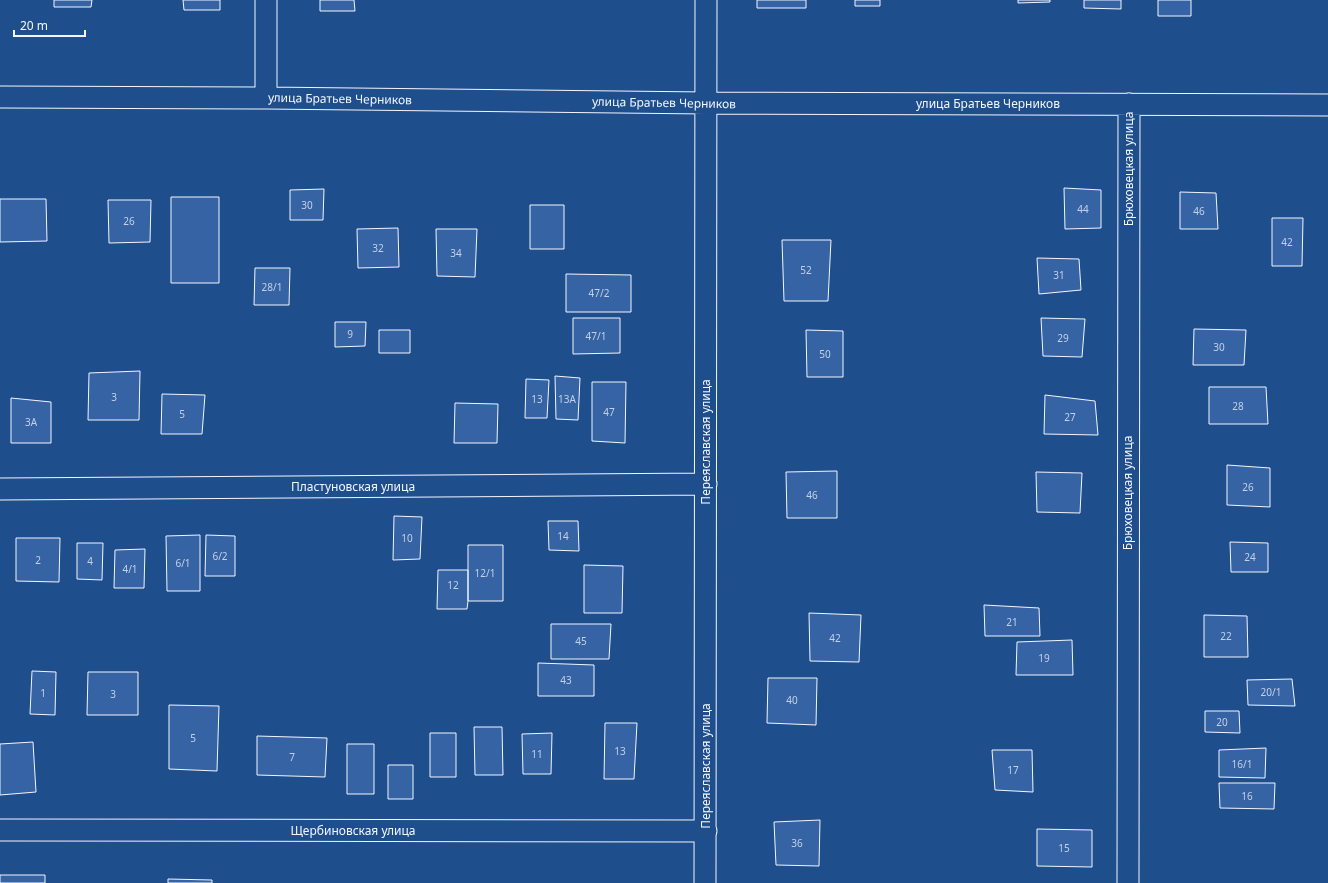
<svg xmlns="http://www.w3.org/2000/svg" width="1328" height="883" font-family="'Noto Sans',sans-serif">
  <style>
    .building { fill: #3563a3; stroke: #f2f6ff }
    .lines { fill: none; stroke-linecap: round; stroke-linejoin: round }
    .street-casing { stroke: #f2f6ff; stroke-width: 23 }
    .street { stroke: #1f4e8c; stroke-width: 21 }
    .labels { text-anchor: middle; stroke-width: 3; stroke-linejoin: round; paint-order: stroke }
    .number-label { font-size: 10px; fill: #c3d1e8 }
    .street-label { font-size: 12px; fill: #f2f6ff; stroke: #1f4e8c }
  </style>
  <rect width="100%" height="100%" fill="#1f4e8c"/>
  <path class="building" d="M54,0H92L91,7H54Z
    M183,0H220V10H184Z
    M320,0H354L355,11H320Z
    M757,0H806V8H757Z
    M855,0H880V6H855Z
    M1018,0H1050V2L1018,3Z
    M1084,0H1121V9L1084,8Z
    M1158,0H1191V16H1158Z
    M1064,188L1101,190V228L1065,229Z
    M324,189L323,220H290V190Z
    M1180,192L1216,193L1218,229H1180Z
    M171,197H219V283H171Z
    M0,199H46L47,241L0,242Z
    M108,200H151L150,242L109,243Z
    M530,205H564V249H530Z
    M1272,218H1303L1302,266H1272Z
    M398,228L399,267L358,268L357,229Z
    M436,229H477L475,277L437,276Z
    M782,240H831L828,301H784Z
    M1037,258L1079,259L1081,290L1039,294Z
    M255,268H290L289,305H254Z
    M566,274L631,275V312H566Z
    M573,318H620V353L573,354Z
    M1041,318L1085,319L1082,357L1043,356Z
    M335,322H366L365,346L335,347Z
    M1194,329L1246,330L1244,365H1193Z
    M379,330H410V353H379Z
    M806,330L843,331V377H807Z
    M140,371L139,420H88L89,373Z
    M555,376L580,378L578,420L556,419Z
    M526,379L549,380L547,418H525Z
    M592,382H626L625,443L592,441Z
    M1209,387H1266L1268,424H1209Z
    M162,394L205,395L202,434H161Z
    M1045,395L1095,401L1098,435L1044,434Z
    M11,398L51,402V443H11Z
    M455,403L498,404L497,443H454Z
    M1227,465L1270,468V507L1227,505Z
    M837,471V518H787L786,472Z
    M1036,472L1082,473L1080,513L1037,512Z
    M394,516L422,517L420,559L393,560Z
    M548,521H578L579,551L549,550Z
    M200,535V591H167L166,536Z
    M206,535L235,536V576H205Z
    M16,538H60L59,582L16,581Z
    M1230,542L1268,543V572H1231Z
    M77,543H103L102,580L77,579Z
    M468,545H503V601H468Z
    M145,549L144,588H114L115,550Z
    M584,565L623,566L622,613H584Z
    M438,570H468V601L467,609H437Z
    M984,605L1039,608L1040,636H985Z
    M809,613L861,615L859,662L810,661Z
    M1204,615L1247,616L1248,657H1204Z
    M551,624H611L609,659H551Z
    M1072,640L1073,675H1016L1017,642Z
    M538,663L594,665V696H538Z
    M32,671L56,672L55,715L30,714Z
    M88,672H138V715H87Z
    M768,678H817L816,725L767,723Z
    M1292,679L1295,706L1248,705L1247,680Z
    M169,705L219,706L217,771L169,769Z
    M1205,711H1239L1240,733L1205,732Z
    M605,723H637L634,779H604Z
    M474,727H502L503,775H475Z
    M430,733H456V777H430Z
    M552,733L551,774H523L522,734Z
    M257,736L327,738L325,777L257,775Z
    M33,742L36,792L0,795V744Z
    M347,744H374V794H347Z
    M1266,748L1265,778L1219,777V750Z
    M992,750H1032L1033,792L995,790Z
    M388,765H413V799H388Z
    M1219,783H1275L1274,809L1220,808Z
    M820,820L819,866L776,865L774,822Z
    M1037,829L1092,830V867L1037,866Z
    M0,875H45V883H0Z
    M168,879L212,880V883H168Z"/>
  <g class="lines">
    <defs>
      <path id="street" d="M266,0V98
        M0,97L266,98L706,103L1328,105
        M0,489L706,484
        M0,830L706,831
        M705,883L706,0
        M1128,883L1129,104"/>
    </defs>
    <use href="#street" class="street-casing"/>
    <use href="#street" class="street"/>
  </g>
  <g class="labels">
    <g class="number-label">
      <text x="307" y="209">30</text>
      <text x="1083" y="213">44</text>
      <text x="1199" y="215">46</text>
      <text x="129" y="225">26</text>
      <text x="1287" y="246">42</text>
      <text x="378" y="252">32</text>
      <text x="456" y="257">34</text>
      <text x="806" y="274">52</text>
      <text x="1059" y="279">31</text>
      <text x="272" y="291">28/1</text>
      <text x="599" y="297">47/2</text>
      <text x="350" y="338">9</text>
      <text x="596" y="340">47/1</text>
      <text x="1063" y="342">29</text>
      <text x="1219" y="351">30</text>
      <text x="825" y="358">50</text>
      <text x="114" y="401">3</text>
      <text x="537" y="403">13</text>
      <text x="567" y="403">13А</text>
      <text x="1238" y="410">28</text>
      <text x="609" y="416">47</text>
      <text x="182" y="418">5</text>
      <text x="1070" y="421">27</text>
      <text x="31" y="426">3А</text>
      <text x="1248" y="491">26</text>
      <text x="812" y="499">46</text>
      <text x="563" y="540">14</text>
      <text x="407" y="542">10</text>
      <text x="220" y="560">6/2</text>
      <text x="1250" y="561">24</text>
      <text x="38" y="564">2</text>
      <text x="90" y="565">4</text>
      <text x="183" y="567">6/1</text>
      <text x="130" y="573">4/1</text>
      <text x="485" y="577">12/1</text>
      <text x="453" y="589">12</text>
      <text x="1012" y="626">21</text>
      <text x="1226" y="640">22</text>
      <text x="835" y="642">42</text>
      <text x="581" y="645">45</text>
      <text x="1044" y="662">19</text>
      <text x="566" y="684">43</text>
      <text x="1271" y="696">20/1</text>
      <text x="43" y="697">1</text>
      <text x="113" y="698">3</text>
      <text x="792" y="704">40</text>
      <text x="1222" y="726">20</text>
      <text x="193" y="742">5</text>
      <text x="620" y="755">13</text>
      <text x="537" y="758">11</text>
      <text x="292" y="761">7</text>
      <text x="1242" y="768">16/1</text>
      <text x="1013" y="774">17</text>
      <text x="1247" y="800">16</text>
      <text x="797" y="847">36</text>
      <text x="1064" y="852">15</text>
    </g>
    <g class="street-label">
      <text transform="translate(340 99) rotate(1)" y="4">улица Братьев Черников</text>
      <text transform="translate(664 103) rotate(1)" y="4">улица Братьев Черников</text>
      <text x="988" y="108">улица Братьев Черников</text>
      <text transform="translate(1129 169) rotate(-90)" y="4">Брюховецкая улица</text>
      <text transform="translate(706 442) rotate(-90)" y="4">Переяславская улица</text>
      <text x="353" y="491">Пластуновская улица</text>
      <text transform="translate(1128 493) rotate(-90)" y="4">Брюховецкая улица</text>
      <text transform="translate(706 766) rotate(-90)" y="4">Переяславская улица</text>
      <text x="353" y="835">Щербиновская улица</text>
    </g>
  </g>
  <path d="M14 30v6h71v-6" fill="none" stroke="#f2f6ff" stroke-width="2"/>
  <text x="20" y="30" font-size="12" fill="#f2f6ff" stroke="#1f4e8c" stroke-width="3" paint-order="stroke">20 m</text>
</svg>
